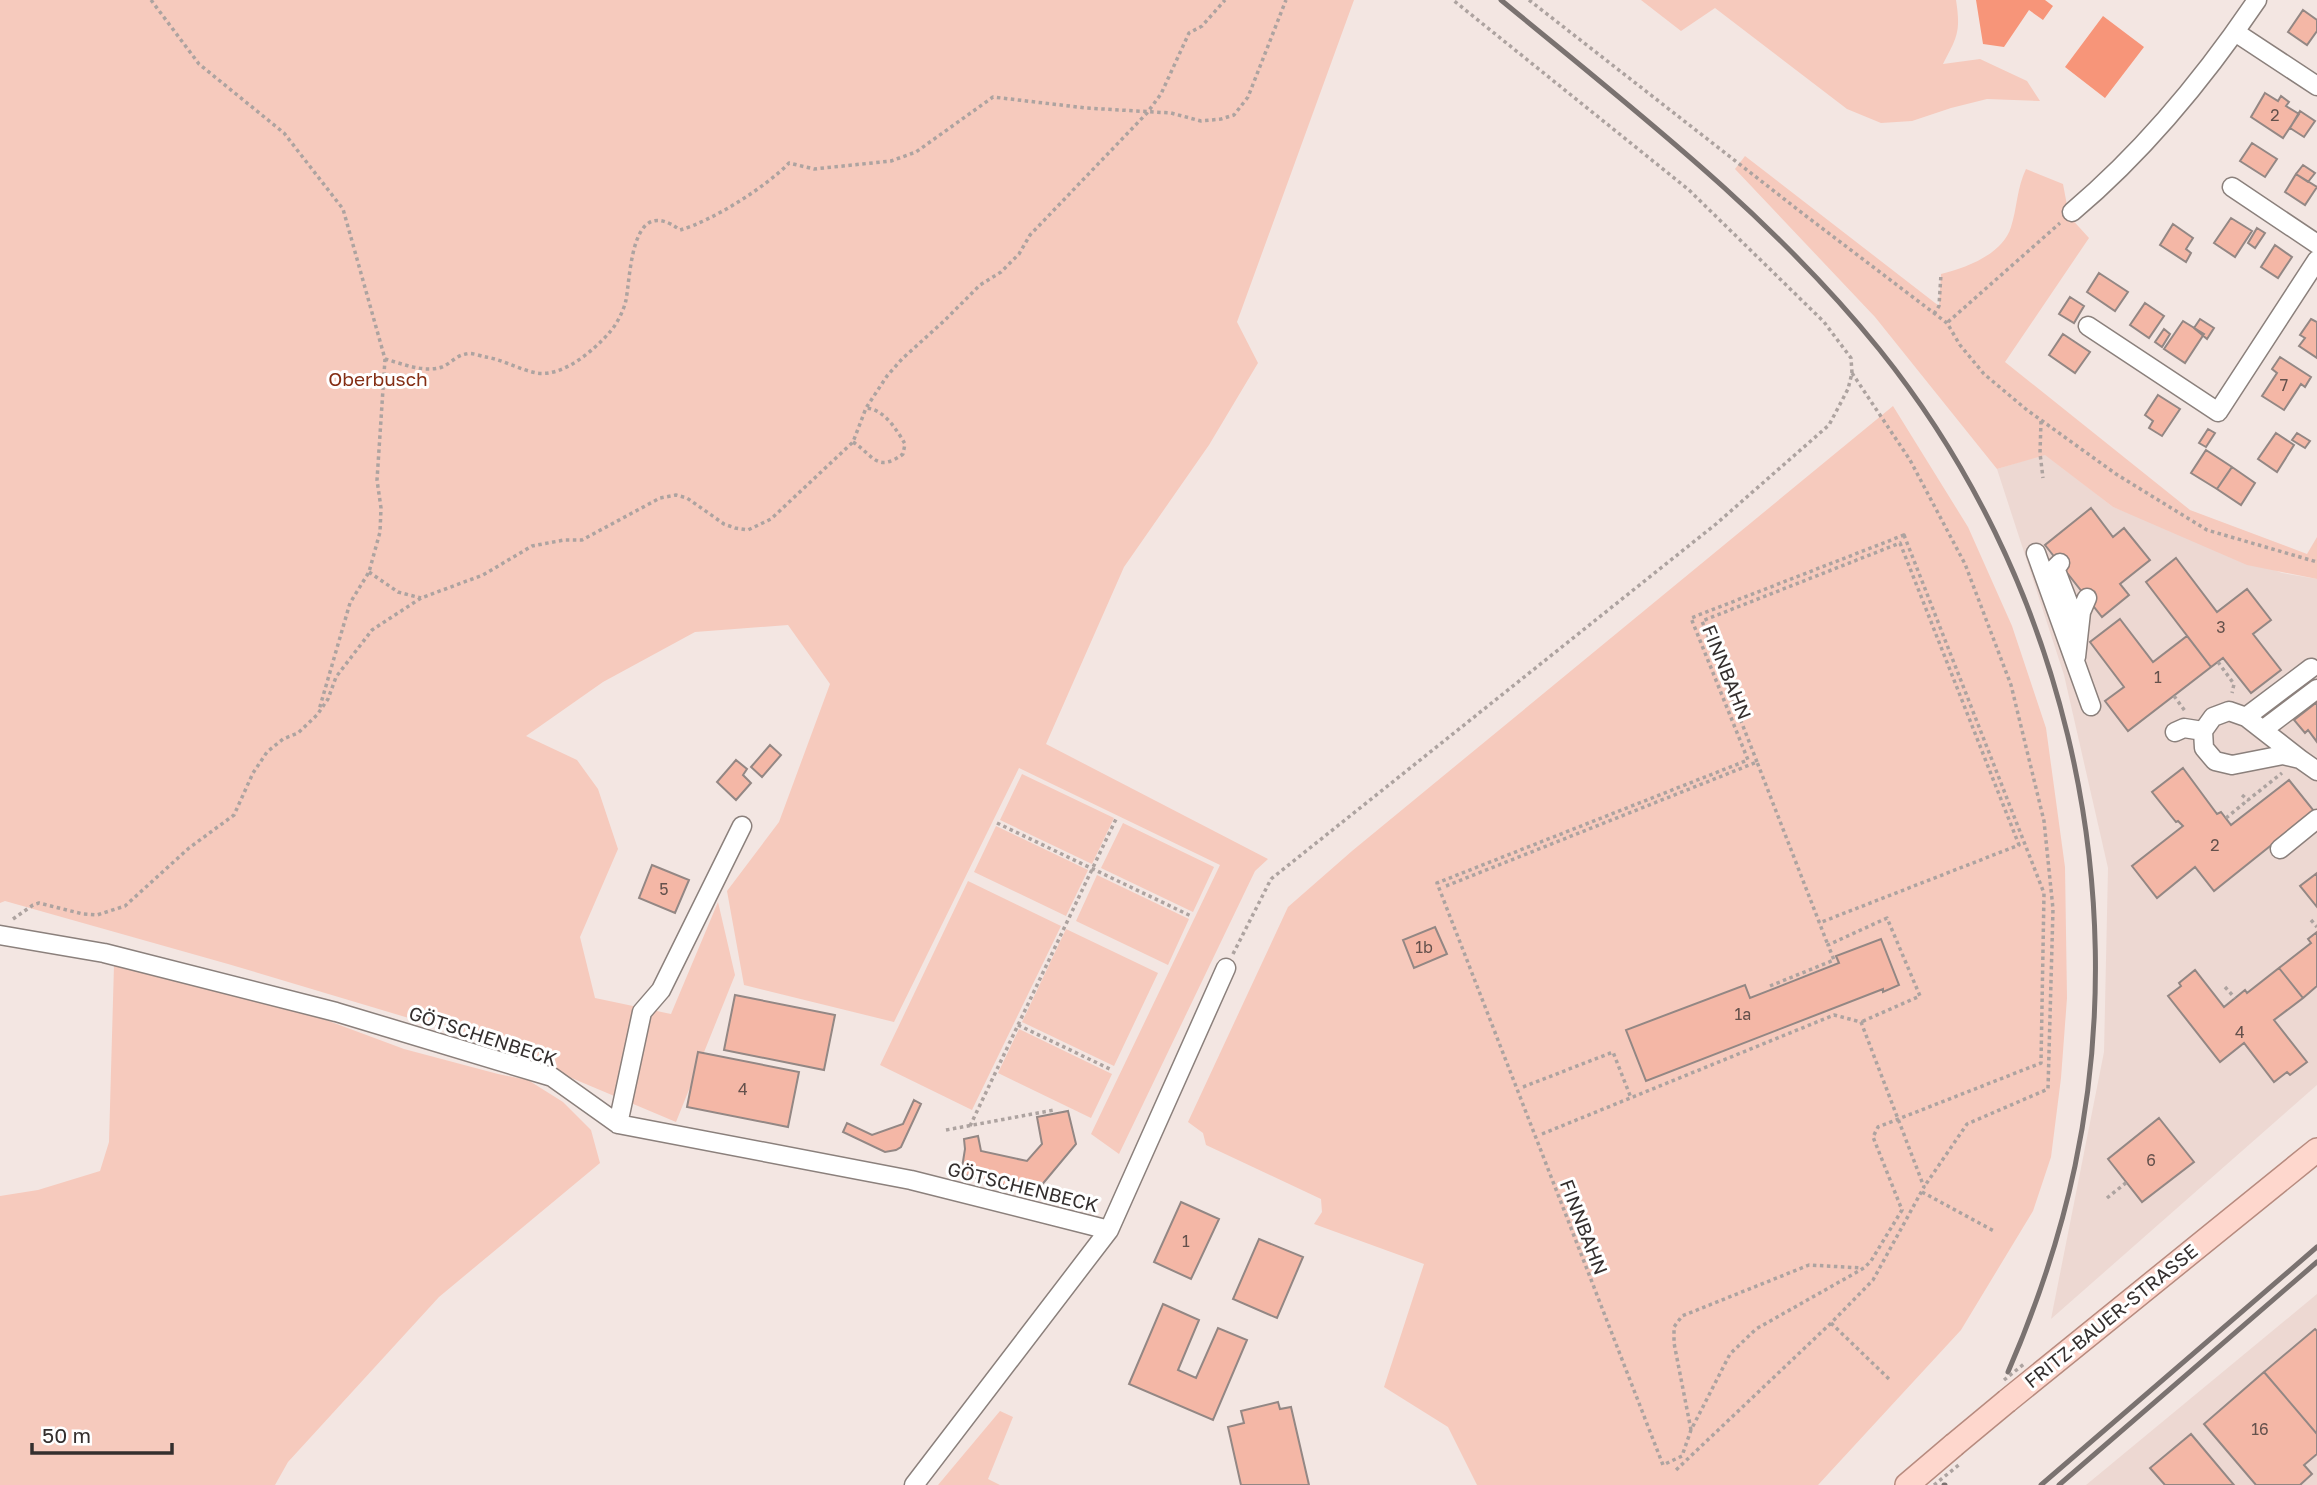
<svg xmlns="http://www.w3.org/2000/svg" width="2317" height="1485" font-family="'Golos Text',sans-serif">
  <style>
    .built { fill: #edd8d2 }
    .green { fill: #f6cabd }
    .water { fill: #f79579 }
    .building { fill: #f4b7a6; stroke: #938784; stroke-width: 2 }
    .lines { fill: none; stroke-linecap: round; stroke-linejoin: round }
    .minor-casing { stroke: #8b807c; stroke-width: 21 }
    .major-casing { stroke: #b78b7f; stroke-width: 26 }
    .path { stroke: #ada3a0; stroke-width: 3.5; stroke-dasharray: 3.5 3.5; stroke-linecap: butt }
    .minor { stroke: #fff; stroke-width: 18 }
    .major { stroke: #fed7cd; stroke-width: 23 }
    .rail { stroke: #7a7270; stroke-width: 5 }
    .major-bridge-casing { stroke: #b78b7f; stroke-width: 26; stroke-linecap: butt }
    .path-bridge { stroke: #ada3a0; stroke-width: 3.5; stroke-dasharray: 3.5 3.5; stroke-linecap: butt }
    .major-bridge { stroke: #fed7cd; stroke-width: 23 }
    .labels { text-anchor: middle; stroke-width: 6; stroke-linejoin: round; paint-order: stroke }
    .number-label { font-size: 16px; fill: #64514c }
    .park-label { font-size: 19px; fill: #842e14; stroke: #fff }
    .street-label { font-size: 19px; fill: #342f2e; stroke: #fff }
  </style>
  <rect width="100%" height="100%" fill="#f3e6e2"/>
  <path class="built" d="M2045,454L2113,507L2282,573L2317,579V1085L2051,1319L2104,1052L2108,868L2064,675L1997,469Z
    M2317,1294V1485H2086Z"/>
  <path class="green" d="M0,0H1354L1237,322L1258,363L1209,445L1124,567L1046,744L1268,859L1255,871L1119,1154L1091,1134L1220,865L1019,768L894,1022L744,985L727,891L779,822L830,684L788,625L695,632L603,682L526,736L577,760L598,789L618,849L580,937L595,998L671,1014L718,902L735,975L676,1122L479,1039L228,964L5,901L0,903Z
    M1641,0H1956C1961,32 1957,37 1943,64L1980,59L2027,81L2040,101L1987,99L1951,108L1912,121L1881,123L1847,109L1715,8L1681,31Z
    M1745,156L1939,306L1941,274C1966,268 2003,254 2011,227C2017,209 2017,187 2026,169L2063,184L2069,216L2089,238L2005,362L2190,510L2307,554L2317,537V579L2247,565L2113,507L2045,455L1997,469L1875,317L1735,169Z
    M1893,406L1968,527L2012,626L2046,728L2065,867L2067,998L2061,1078L2051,1157L2033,1211L1961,1330L1818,1485H1477L1448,1427L1384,1387L1424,1264L1314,1224L1322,1212L1321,1199L1206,1145L1203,1133L1188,1122L1288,907L1352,851Z
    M1022,774L1114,818L1092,864L1000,820Z
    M1123,823L1214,867L1193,912L1101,868Z
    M996,826L1088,870L1066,916L974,872Z
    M1097,875L1189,919L1168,965L1076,921Z
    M968,881L1061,926L972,1110L880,1065Z
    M1066,929L1158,973L1114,1066L1022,1022Z
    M114,965L201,983L283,1004L404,1049L498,1074L528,1080L563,1102L591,1130L600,1163L439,1297L288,1462L275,1485H0V1196L38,1190L100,1171L109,1142Z
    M1019,1029L1112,1074L1091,1118L998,1073Z
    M1000,1411L1013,1417L988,1479L1000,1485H938Z"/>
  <path class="water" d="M1976,0H2045L2053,6L2043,20L2029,10L2004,47L1983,44Z
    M2103,16L2144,47L2105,98L2065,67Z"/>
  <path class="building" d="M2303,10L2317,20V31L2307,45L2288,32Z
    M2265,93L2278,101L2281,96L2289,102L2286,106L2299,114L2283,138L2251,117Z
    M2300,111L2315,121L2304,137L2290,128Z
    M2252,143L2277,159L2265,177L2240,161Z
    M2303,165L2315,173L2308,182L2296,174Z
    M2296,174L2317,187L2305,205L2285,192Z
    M2231,218L2252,231L2235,257L2214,243Z
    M2173,224L2193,238L2186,249L2191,253L2186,262L2160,245Z
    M2257,228L2265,233L2255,248L2248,243Z
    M2275,245L2292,257L2278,278L2261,267Z
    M2099,273L2128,292L2115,311L2087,292Z
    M2070,297L2084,306L2074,323L2059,314Z
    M2145,303L2164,316L2149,338L2130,325Z
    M2200,319L2214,328L2207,339L2194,328Z
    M2311,319L2317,322V358L2299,346L2305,338L2300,335Z
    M2183,321L2204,334L2185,363L2164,349Z
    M2164,329L2170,334L2162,347L2155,342Z
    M2063,334L2090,352L2075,373L2049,355Z
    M2280,357L2311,377L2305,387L2301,384L2284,410L2262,396L2277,373L2272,369Z
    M2158,395L2180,409L2162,436L2149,428L2153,421L2145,415Z
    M2208,429L2215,433L2206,447L2199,443Z
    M2276,433L2294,445L2277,472L2258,459Z
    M2297,433L2310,441L2305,448L2292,440Z
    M2206,450L2232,467L2217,489L2191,473Z
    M2232,467L2255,483L2241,505L2217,489Z
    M2091,508L2113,537L2124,528L2150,560L2120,584L2129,595L2102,617L2045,545Z
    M2176,558L2217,612L2247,589L2271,620L2253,634L2281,670L2251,693L2223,658L2211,667L2146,582Z
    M2120,619L2153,662L2187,636L2211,667L2128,731L2105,701L2124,687L2090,642Z
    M2317,702V742L2308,730L2305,733L2294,720Z
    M770,745L781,755L762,777L751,767Z
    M736,760L747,769L743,775L751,783L736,800L717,782Z
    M2183,768L2217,814L2221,812L2231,825L2289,780L2314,811L2214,891L2195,867L2157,898L2132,866L2183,826L2178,821L2176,822L2152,792Z
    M652,865L689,880L675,913L639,898Z
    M2317,873V907L2300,886Z
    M1435,927L1447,954L1414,968L1403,940Z
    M2317,932V986L2303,998L2279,968L2311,943L2308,939Z
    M1881,939L1899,985L1883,992V989L1646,1081L1626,1030L1745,985L1750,998L1839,963L1836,956Z
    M2279,968L2303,998L2274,1020L2307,1062L2290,1075L2287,1072L2274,1082L2244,1043L2220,1062L2168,996L2181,986L2179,983L2195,970L2224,1007L2245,990L2247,993Z
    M735,995L835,1015L824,1070L724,1050Z
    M698,1052L799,1072L788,1127L687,1107Z
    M914,1100L921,1104L901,1147L896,1150L885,1152L843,1132L847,1123L872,1135L903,1124Z
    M1068,1111L1076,1144L1035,1193L961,1174L965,1149L964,1139L978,1136L981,1151L1027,1161L1042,1144L1037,1117Z
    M2159,1118L2194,1162L2142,1202L2108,1159Z
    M1181,1202L1219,1219L1191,1279L1154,1262Z
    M1259,1239L1303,1257L1277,1318L1233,1299Z
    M1163,1304L1199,1320L1178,1370L1196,1378L1218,1328L1247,1340L1213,1420L1129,1384Z
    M2315,1329L2317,1331V1434L2264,1372Z
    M2264,1372L2317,1434V1454L2304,1465L2312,1474L2300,1485H2256L2204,1424Z
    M1278,1402L1280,1409L1291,1407L1309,1485H1241L1228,1427L1244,1423L1241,1411Z
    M2191,1434L2234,1485H2165L2150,1468Z"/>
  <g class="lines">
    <defs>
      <path id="minor" d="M2235,32L2317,86
        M2232,187L2317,244
        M2072,212C2143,152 2205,77 2257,0
        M2088,326L2218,412L2317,260
        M2036,553L2091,706
        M2060,563L2055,568L2068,602L2063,627
        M2076,657L2081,612L2087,598
        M2229,711L2246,717L2300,759L2283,755L2232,765L2215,761L2204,748L2203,731L2213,717Z
        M2246,717L2311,668
        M2264,729L2317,689
        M2175,732L2184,728L2203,731
        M2300,759L2317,771
        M2280,849L2317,819
        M0,935L104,953L336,1012L552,1077L618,1124L911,1180L1109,1230
        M618,1124L642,1012L661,990L742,826
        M914,1485L1109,1230L1226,968"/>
      <path id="major" d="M2007,1401L2317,1150
        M1907,1485L1954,1445"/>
    </defs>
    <use href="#minor" class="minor-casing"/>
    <use href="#major" class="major-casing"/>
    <path class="path" d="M151,0L199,64L284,133L343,209L385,359L377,480L381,508L380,532L369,572L350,603L319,710
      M1529,0L1806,216L1947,323L1960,345L1984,374L2027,410L2116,474L2207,530L2317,562
      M1934,314L1939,306L1941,274
      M1948,322L2060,223
      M385,359C403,364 424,373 442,367C450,364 457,355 466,354C471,352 480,356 486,357C504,360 520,370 537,373C563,377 593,351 609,333C616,326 624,310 626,300C631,273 631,193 680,230C712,221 766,187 789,163L814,169L891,161L916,152L993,97L1086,108L1171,113L1201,121L1221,119L1234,115L1248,97L1286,0
      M1852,373L1910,460L1965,564L2011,685L2044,821L2053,909L2048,1089L1967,1124L1924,1187
      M2041,421L2040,453L2043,478
      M853,442C874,456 877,473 903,454L905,444C897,430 884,409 866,408
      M1904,535L2044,893L2041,1063L1878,1127L1873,1137L1902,1210L1871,1261L1864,1268L1756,1329L1730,1354L1691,1430L1682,1456L1663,1465L1437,883L1748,760L1691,618Z
      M369,572L398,592L421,598
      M2218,662L2234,684L2232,693
      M2174,696L2185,711
      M1757,762L1702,621L1900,543L2019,845L1819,923
      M2242,795L2248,800L2282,773
      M2226,818L2248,800
      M997,823L1191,916
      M1446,886L1757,762L1828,945
      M13,919L33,905L39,903L83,914L97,915L125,906L189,848L234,815L253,773L267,752L283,739L298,733L317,715L328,699L336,677L372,630L421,598L483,575L532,546L564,540H582L660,498L676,495L687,498L724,524L735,528L748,530L771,519L853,442L866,408L887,376L902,359L944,321L980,285L1001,272L1019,254L1030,235L1147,113L1161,94L1189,33L1202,26L1225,0
      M2311,920L2317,927
      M1233,954L1271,879L1716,524L1829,425L1848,389L1852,373L1851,358L1824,322L1689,190L1453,0
      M1770,986L1834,960L1828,945L1887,918L1920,996L1861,1022
      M2225,987L2235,998
      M1018,1025L1112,1070
      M1523,1087L1613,1052L1631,1098
      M970,1126L1116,819
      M946,1130L1054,1110
      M1542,1134L1834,1015L1861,1022L1924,1187L1873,1280L1831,1323L1675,1471
      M1922,1192L1994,1231
      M2107,1198L2127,1182
      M1831,1323L1889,1379
      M1691,1430L1674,1343V1327L1682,1316L1809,1265L1862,1268"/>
    <use href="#minor" class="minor"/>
    <use href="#major" class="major"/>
    <path class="rail" d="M1501,0C1633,109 1771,215 1879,349C2061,575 2135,881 2075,1166C2060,1237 2037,1305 2008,1372
      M1944,1485H1945
      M2041,1485L2317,1247
      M2059,1485L2317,1262"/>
    <defs>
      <path id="major-bridge" d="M1954,1445L2007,1401"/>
    </defs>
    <use href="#major-bridge" class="major-bridge-casing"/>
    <path class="path-bridge" d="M2004,1380L2024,1364
      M1934,1485L1960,1464"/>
    <use href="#major-bridge" class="major-bridge"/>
  </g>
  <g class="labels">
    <g class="number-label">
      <text x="2275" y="121">2</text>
      <text x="2284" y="391">7</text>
      <text x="2221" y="633">3</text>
      <text x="2158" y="683">1</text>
      <text x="2215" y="851">2</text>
      <text x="664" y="895">5</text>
      <text x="1424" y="953">1b</text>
      <text x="1743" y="1020">1a</text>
      <text x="2240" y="1038">4</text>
      <text x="743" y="1095">4</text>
      <text x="2151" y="1166">6</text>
      <text x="1186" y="1247">1</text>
      <text x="2260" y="1435">16</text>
    </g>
    <g class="park-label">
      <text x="378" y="386">Oberbusch</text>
    </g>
    <g class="street-label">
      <text transform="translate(1727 672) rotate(68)" y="7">FINNBAHN</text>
      <text transform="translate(483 1036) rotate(18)" y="7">GÖTSCHENBECK</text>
      <text transform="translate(1023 1187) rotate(14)" y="7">GÖTSCHENBECK</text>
      <text transform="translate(1584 1227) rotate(69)" y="7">FINNBAHN</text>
      <text transform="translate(2111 1316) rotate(-39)" y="7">FRITZ-BAUER-STRASSE</text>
    </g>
  </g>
  <path d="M32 1443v10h140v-10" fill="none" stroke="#342f2e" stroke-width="3.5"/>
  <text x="42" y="1443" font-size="21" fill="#342f2e" stroke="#ffffff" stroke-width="5" paint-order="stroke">50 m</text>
</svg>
